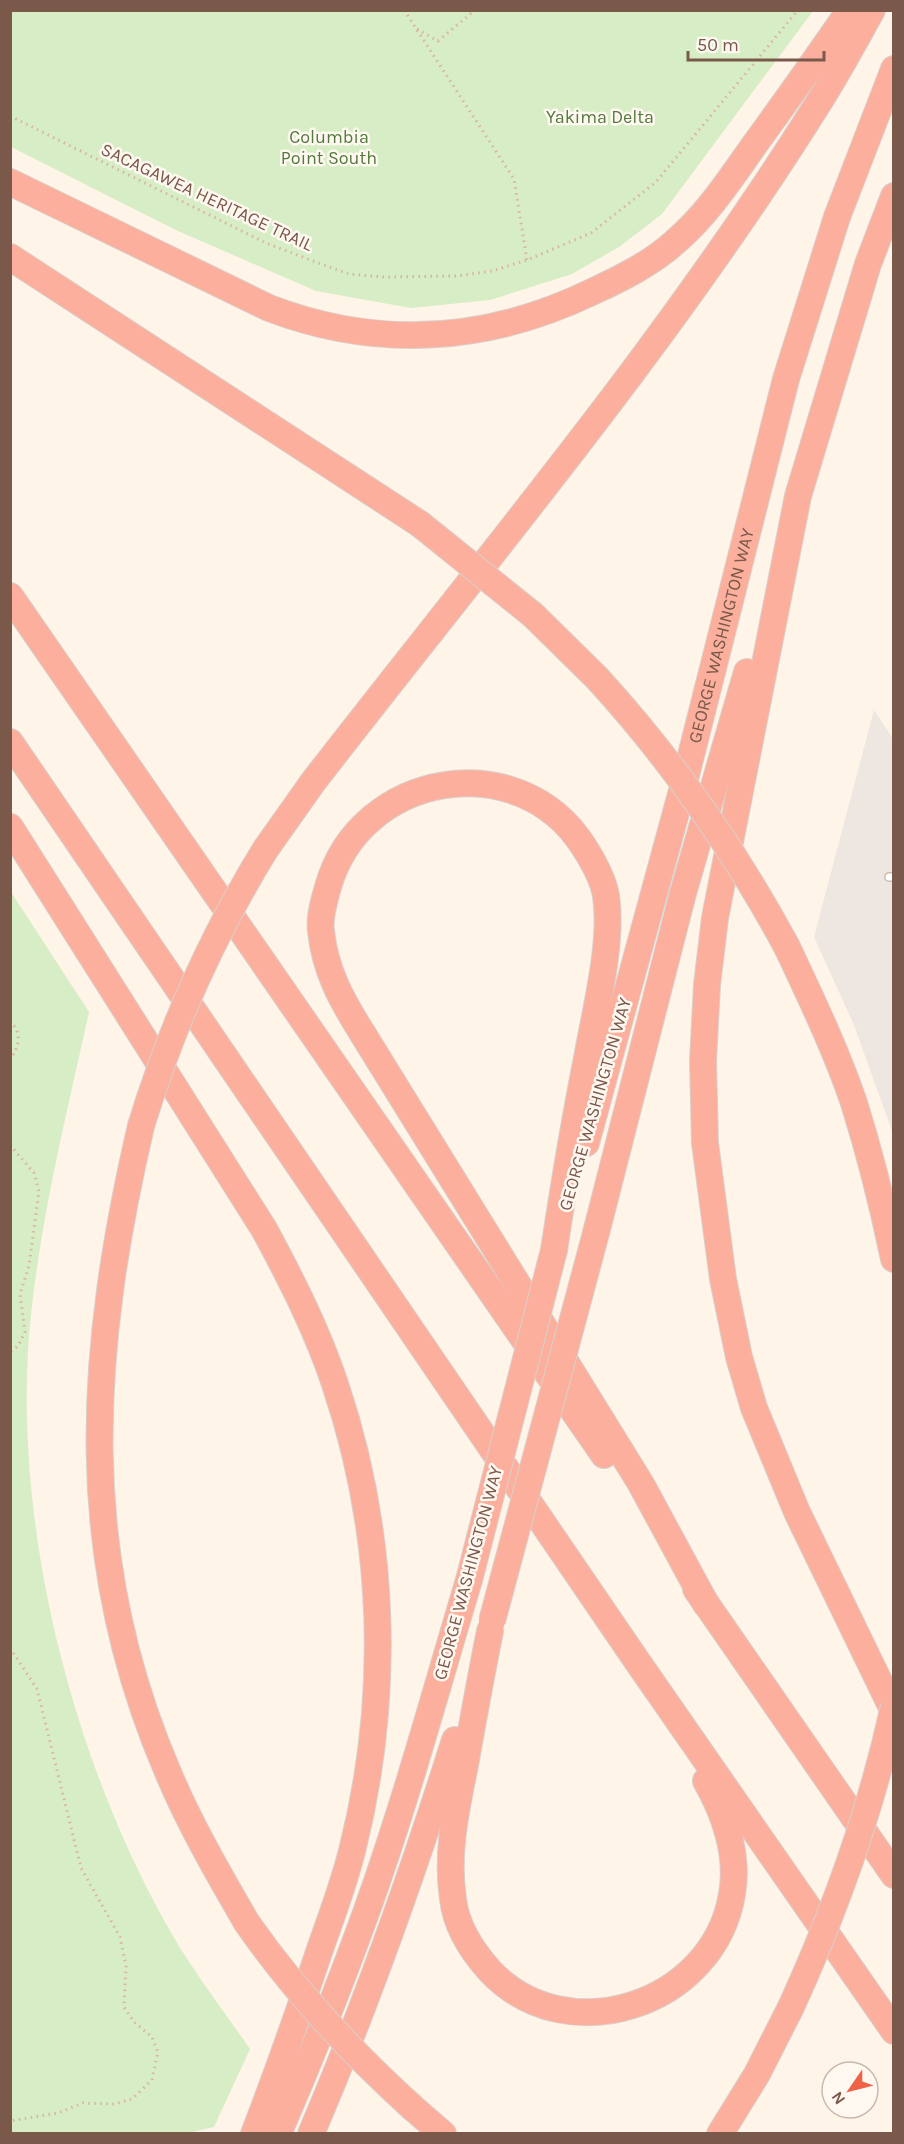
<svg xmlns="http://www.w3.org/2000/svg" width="904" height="2144" font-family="Karla,sans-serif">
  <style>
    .industrial { fill: #eee7e1 }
    .green { fill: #d7edc5 }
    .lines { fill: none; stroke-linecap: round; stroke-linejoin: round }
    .lane-casing { stroke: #d1baac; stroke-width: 10 }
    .highway-casing { stroke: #dad0cc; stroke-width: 28 }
    .path { stroke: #dbb3a0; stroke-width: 3; stroke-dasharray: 1.5 4.5; stroke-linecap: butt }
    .lane { stroke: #fff; stroke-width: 7 }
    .highway { stroke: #fbaf9c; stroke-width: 26 }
    .highway-bridge-casing { stroke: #dad0cc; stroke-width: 28; stroke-linecap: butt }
    .highway-bridge { stroke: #fbaf9c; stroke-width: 26 }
    .labels { text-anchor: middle; stroke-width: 5; stroke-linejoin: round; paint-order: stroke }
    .park-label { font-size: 18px; fill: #537a3e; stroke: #fff8f0 }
    .street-label { font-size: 18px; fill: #7a584a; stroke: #fff8f0 }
  </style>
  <rect width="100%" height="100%" fill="#fef4e8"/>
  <path class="industrial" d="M874,710L894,740L893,1134L854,1025L814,937Z"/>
  <path class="green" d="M10,11L11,10L813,11L662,214L619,247L572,274L490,300L411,308L316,291L178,231L11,147Z
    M11,892L89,1012C67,1112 42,1212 31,1314C10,1512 68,1748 165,1922C189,1966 221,2007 250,2049L214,2127L188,2133H11Z"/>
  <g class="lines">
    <defs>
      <path id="lane" d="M889,877H894"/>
      <g id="highway">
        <path d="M10,182L269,308C379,350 489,342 594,291C622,278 652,263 675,242C707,215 731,178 755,144C787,100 819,55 850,10"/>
        <path d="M894,196L868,264L798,496L715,918L707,985L703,1061L705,1143L723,1279L739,1357L754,1408L797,1512L894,1712"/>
        <path d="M10,257L420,524"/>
        <path d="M10,596L604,1455"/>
        <path d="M533,615L597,678"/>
        <path d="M10,742L637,1661L894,2031"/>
        <path d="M10,827L264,1229C291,1279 317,1330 335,1384C386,1535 391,1697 352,1851C343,1887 330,1920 318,1955C298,2015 277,2074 254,2134"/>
        <path d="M265,850L313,782C484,561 665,347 814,110C835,78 853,44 872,10"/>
        <path d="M787,947C811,998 836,1050 854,1103C870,1154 883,1206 894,1259"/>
        <path d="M141,1126C89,1350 74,1553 167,1770C189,1823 218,1873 247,1923"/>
        <path id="s1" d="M586,1143L683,787L786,379L837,217L894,69"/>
        <path d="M596,1233L683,893L747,672"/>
        <path d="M554,1250C564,1184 575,1118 588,1053C596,1008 613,941 606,896C603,878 593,861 584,847C519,744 360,772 328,887C324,901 319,917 321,931C325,970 341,999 361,1031L641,1484L706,1604"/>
        <path d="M696,1589L894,1875"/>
        <path d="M490,1631C481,1676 473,1720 465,1765C456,1810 446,1853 453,1899C456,1926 472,1951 490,1971C567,2053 714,2005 732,1894C739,1856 725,1814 706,1781"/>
        <path d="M413,2108L443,2134"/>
        <path d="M278,2134C310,2060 340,1985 367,1910C406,1801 436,1690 469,1580"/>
        <path d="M311,2134C366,2005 413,1873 455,1740"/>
        <path d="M720,2134L757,2074L791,2007"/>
      </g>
    </defs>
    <use href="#lane" class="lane-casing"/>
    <use href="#highway" class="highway-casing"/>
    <path class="path" d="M404,10L514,179L527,260
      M417,29L438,41L475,10
      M10,116L266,243L313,261L349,274L383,277L457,276L492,271L527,260L591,233L656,182L798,10
      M10,1021C23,1034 19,1046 10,1060
      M10,1145L34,1173L39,1191L29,1266L20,1294L25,1332L18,1346L10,1352
      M10,1648L37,1689L81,1868L120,1937L126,1966L124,2007L134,2022L152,2037L158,2052L152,2080L132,2099L114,2104L83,2103L58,2113L10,2121"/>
    <use href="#lane" class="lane"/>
    <use href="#highway" class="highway"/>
    <defs>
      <path id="highway-bridge" d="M420,524L533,615
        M597,678C673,761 734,849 787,947
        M141,1126C171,1028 211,938 265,850
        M469,1580L554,1250
        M492,1621L596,1233
        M247,1923C295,1992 350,2051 413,2108
        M791,2007C836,1909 871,1811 894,1706"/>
    </defs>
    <use href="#highway-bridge" class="highway-bridge-casing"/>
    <use href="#highway-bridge" class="highway-bridge"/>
  </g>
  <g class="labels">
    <g class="park-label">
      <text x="600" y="123">Yakima Delta</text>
      <text x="329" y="143">Columbia<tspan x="329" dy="21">Point South</tspan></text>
    </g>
    <g class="street-label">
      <text transform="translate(207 197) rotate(25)" y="6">SACAGAWEA HERITAGE TRAIL</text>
      <text dy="6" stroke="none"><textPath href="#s1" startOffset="525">GEORGE WASHINGTON WAY</textPath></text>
      <text transform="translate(595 1104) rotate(-74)" y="6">GEORGE WASHINGTON WAY</text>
      <text transform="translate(468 1573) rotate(-75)" y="6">GEORGE WASHINGTON WAY</text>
    </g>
  </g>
  <rect width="904" height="2144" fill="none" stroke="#7a584a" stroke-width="24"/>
  <g transform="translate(850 2090) rotate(235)"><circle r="28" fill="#fff8f0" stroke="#cab8ae" stroke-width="1.5"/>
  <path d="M0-4.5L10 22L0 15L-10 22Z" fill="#ee6247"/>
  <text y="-9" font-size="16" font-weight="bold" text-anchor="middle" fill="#7a584a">N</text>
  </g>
  <path d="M688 51v9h136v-9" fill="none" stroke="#7a584a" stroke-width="3"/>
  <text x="697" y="51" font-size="18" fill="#7a584a" stroke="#fff8f0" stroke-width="4.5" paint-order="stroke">50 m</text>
</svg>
